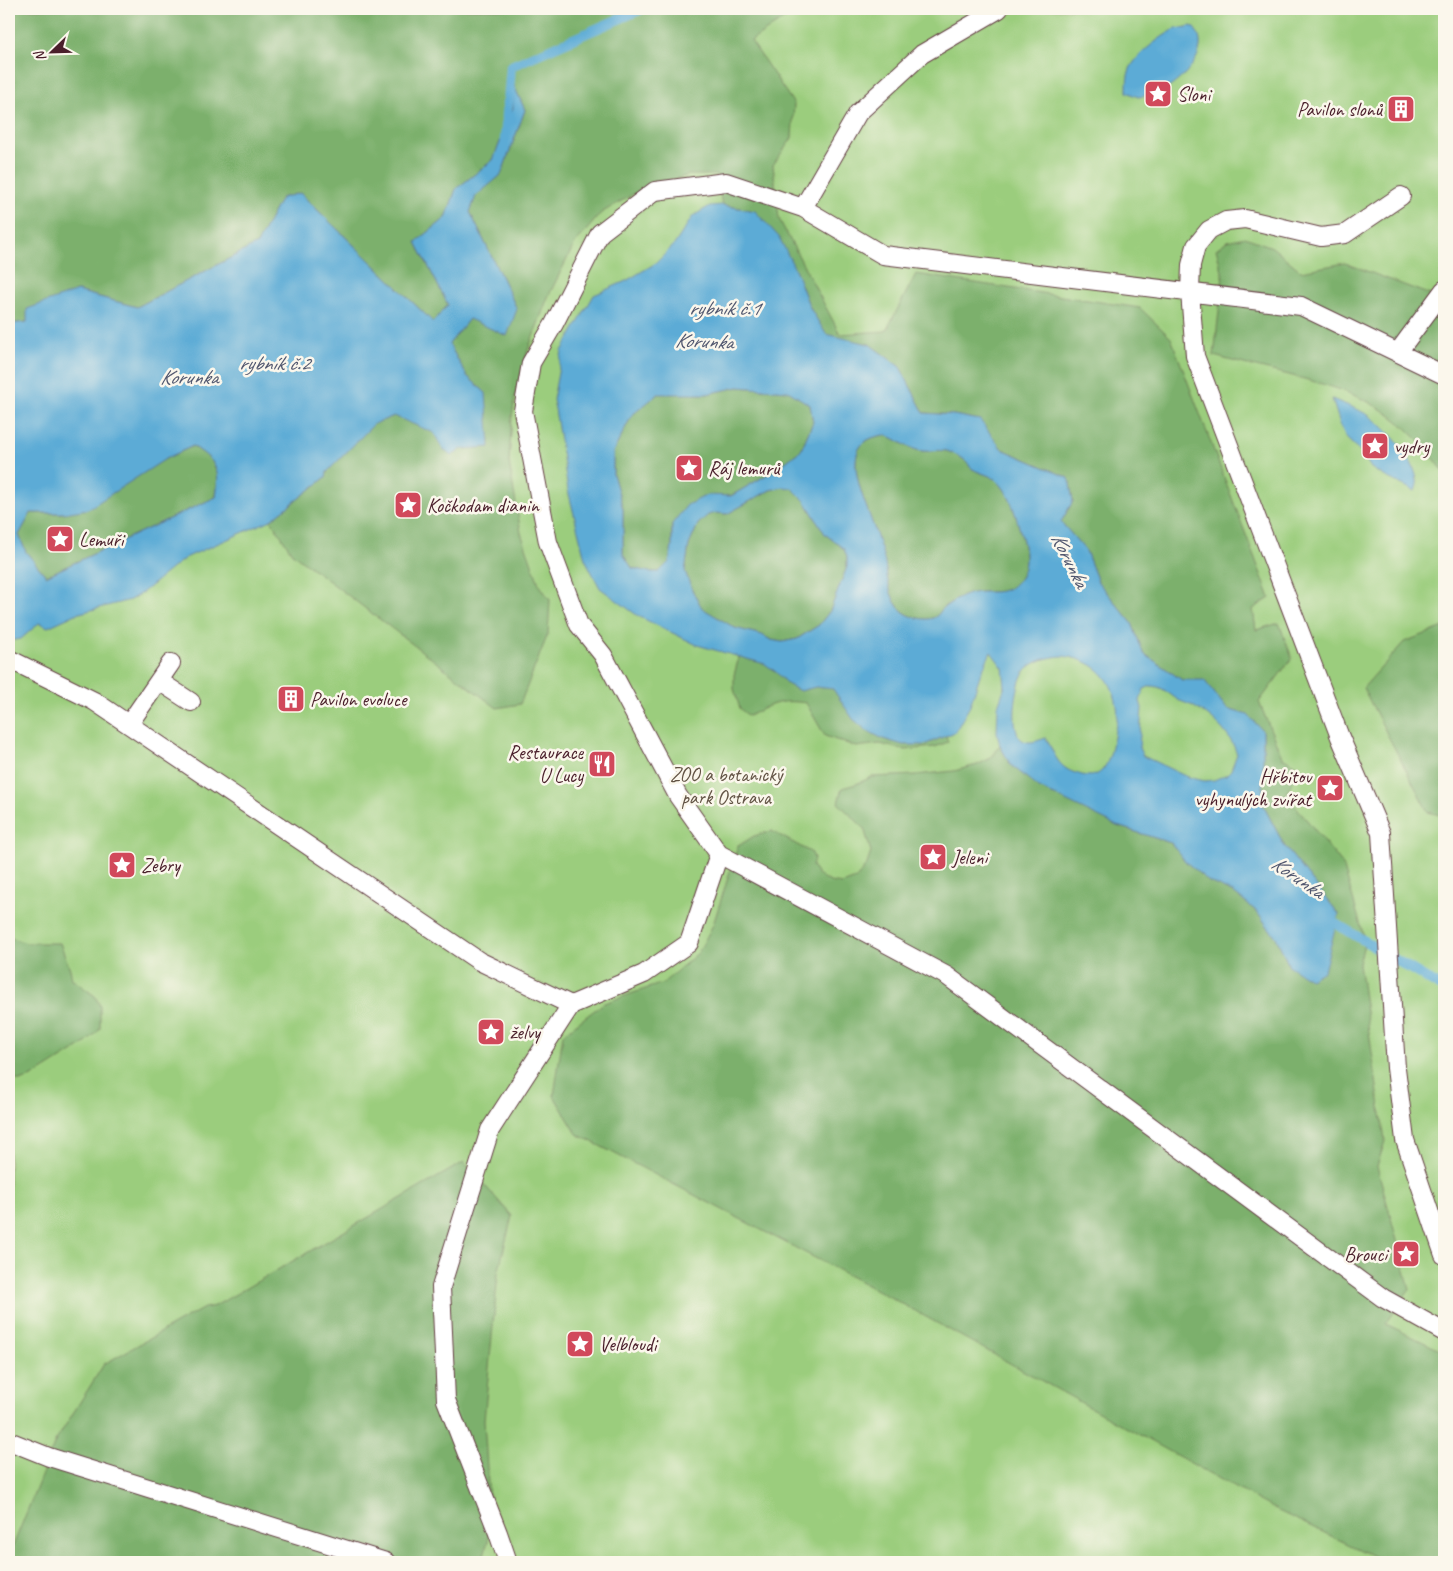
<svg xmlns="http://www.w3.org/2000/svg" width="1453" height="1571" font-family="Caveat,sans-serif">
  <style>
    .green { fill: #9bcd7d; stroke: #727654 }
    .forest { fill: #7cb06c; stroke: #63684c }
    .water { fill: #5cabd6; stroke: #536580; fill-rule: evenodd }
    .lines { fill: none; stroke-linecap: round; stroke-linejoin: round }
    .stream { stroke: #5cabd6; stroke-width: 10 }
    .service-casing { stroke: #633d43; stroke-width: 20 }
    .service { stroke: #fff; stroke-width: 18 }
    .labels { text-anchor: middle; stroke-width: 5; stroke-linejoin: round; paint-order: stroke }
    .poi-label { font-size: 20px; fill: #4a1f2b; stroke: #fbf7ec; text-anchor: start }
    .park-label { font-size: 20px; fill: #625344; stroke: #fbf7ec }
    .water-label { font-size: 21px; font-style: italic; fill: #51576f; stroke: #fbf7ec }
  </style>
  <rect width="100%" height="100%" fill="#fbf7ec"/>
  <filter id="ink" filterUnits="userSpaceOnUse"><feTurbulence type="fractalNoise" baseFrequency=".02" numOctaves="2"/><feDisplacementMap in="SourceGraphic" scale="10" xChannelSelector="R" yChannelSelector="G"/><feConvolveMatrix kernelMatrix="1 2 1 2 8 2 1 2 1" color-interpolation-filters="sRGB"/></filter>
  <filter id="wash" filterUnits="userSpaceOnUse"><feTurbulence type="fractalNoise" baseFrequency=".0096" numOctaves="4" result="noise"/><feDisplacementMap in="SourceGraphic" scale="20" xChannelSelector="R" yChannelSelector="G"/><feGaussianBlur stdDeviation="1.12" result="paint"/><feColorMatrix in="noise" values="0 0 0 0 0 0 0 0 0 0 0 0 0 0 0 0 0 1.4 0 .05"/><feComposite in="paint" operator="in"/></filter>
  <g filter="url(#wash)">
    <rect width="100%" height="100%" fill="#f1e8ce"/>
    <path class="green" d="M9,9H1444V1562H9Z"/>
    <path class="forest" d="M9,9H799L751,41L794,104L792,138L773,165L779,219L840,334L886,331L916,274L1140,308L1171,338L1270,598L1253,609L1256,630L1279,623L1292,658L1259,702L1282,757L1301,767L1286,794L1343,865L1365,940L1359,964L1385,1141L1377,1166L1410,1289L1386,1324L1444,1352V1562H1386L1274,1509L888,1296L577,1134L554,1096L563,1034L604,1003L663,983L698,953L713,925L738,846L754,836L772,831L812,853L814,859L812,866L818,875L830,882L842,884L856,879L867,864L871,852L864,828L838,803L842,788L856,784L872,777L916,775L954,771L977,765L991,758L1000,746L1011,765L1117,826L1171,843L1185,861L1209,882L1232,892L1255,910L1276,937L1289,966L1339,914L1285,847L1263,805V731L1248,715L1227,709L1204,681L1182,680L1143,653L1132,623L1098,582L1086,551L1061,522L1073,501L1069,478L1002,449L979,420L954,415L924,413L900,367L869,344L826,335L810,308L795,269L755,211L722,205L716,175H689L642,189L601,213L574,245L548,297L528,350L516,391L512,417L509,462L521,533L539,584L550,600L548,634L520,704L497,708L292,553L271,520L326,477L327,472L374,423L394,416L486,393L467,376L449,344L469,319L517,309L470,212L475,196L501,175L525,110L512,82L513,109L493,160L456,189L446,218L416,242L448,305L433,322L300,193L281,198L257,244L137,307L77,291L27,322L9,324Z
      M1245,237L1272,247L1301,271L1345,263L1444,300V472C1426,447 1406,424 1379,408C1351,391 1320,383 1289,375C1264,369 1239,363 1214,356L1223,275L1216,249L1227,241Z
      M738,387L788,391L810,405L813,422L801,450L775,470L731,496H720L672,524V547L669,562L660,572H649L632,568L623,554V509L613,474V452L632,415L658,393L707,394Z
      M886,435C897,439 906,447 917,450C926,453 937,449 947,451C953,453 962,457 967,462C968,463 969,466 971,468C978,473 988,474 995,479C1011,491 1016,518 1022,537C1026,552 1028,570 1016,583C1004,596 987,590 973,593C963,595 953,601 945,606C941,609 940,614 935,617C929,620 923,619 917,618C888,611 889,582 884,559C882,551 879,543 876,534C870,513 851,476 857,454C860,441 873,436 886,435Z
      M193,446L210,458L218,473L216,497L46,576L26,552L19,535L31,513H64L167,458Z
      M783,487L792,488L805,501L825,534L844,549L847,557V567L830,611L819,625L797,639L782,642L771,640L762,635L735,628L701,608L692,590L685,571L689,545L698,524L708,515L716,513L727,514L770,490Z
      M1444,627V816L1428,812L1363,688L1404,642Z
      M747,647L946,736L948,742L935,747L905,750L880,744L856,747L825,736L806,703C780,699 771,704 749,716L740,709L734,689V675L739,657Z
      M9,937L26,943H60L70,969L72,979L95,996L100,1006V1029L86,1043L32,1077L20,1081L9,1077Z
      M464,1162L512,1216L498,1273L484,1420L491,1530L482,1562H9V1556L55,1442L104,1364L204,1308L215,1306Z"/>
    <path class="water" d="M1192,26C1213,46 1189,73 1171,86C1165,90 1156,93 1149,95C1146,95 1141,97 1138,97C1135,96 1131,94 1127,92C1127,85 1127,76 1130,69C1136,55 1162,35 1176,29C1181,28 1187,27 1192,26Z
      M512,81L525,110L501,175L476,196L470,212L517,309L507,336L469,319L449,344L467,376L486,393L490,447L462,449L451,456L442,448L434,433L394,416L374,424L327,472L326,477L271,520L185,558L143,592L130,600L76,614L48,627L39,623L21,639L9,641V324L27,322V309L77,291L137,307L257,244L281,198L300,193L433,322L448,305L416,242L446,218L456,189L493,160L513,109ZM193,446C218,463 220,468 216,497L46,576L26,552L19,535L31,513H64L88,509L167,458Z
      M722,205L755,211L779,237L795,269L810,308L826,334L869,344L900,367L924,413L954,415L980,420L1002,449L1069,478L1073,501L1061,522L1086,551L1098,582L1132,623L1143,653L1182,680H1204L1227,709L1248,715L1263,731V805L1285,847L1339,914L1324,971L1310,979L1289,966L1276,937L1255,910L1232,892L1209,882L1185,861L1171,843L1117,826L1039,788L1011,765L1000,746L997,732L998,706L1005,686L1003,668L991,652L980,675L970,706L955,732L924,745H903L883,739L866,730L853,719L833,689L816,687L800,691L787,684L776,672L765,664L697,645L638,616L600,588L585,559L568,490L555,409L553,400L562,351L594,295L626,281L656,263L674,245L693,216L710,206ZM738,387L788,391L810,405L813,422L801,450L775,470L731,496L707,495L687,505L672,524V547L669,562L659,572H649L632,568L623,554V509L613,474V452L632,415L658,394H707ZM886,435C897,439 906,447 917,450C926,453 937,449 947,451C953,453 962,457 967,462C968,463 969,466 971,468C978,473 988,474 995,479C1011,491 1016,518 1022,537C1026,552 1028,570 1016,583C1004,596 987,590 973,593C963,595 953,601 946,606C941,609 940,614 935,617C929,620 923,619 917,618C888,611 889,582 884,559C882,551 879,543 876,534C870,513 851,476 857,454C860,441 873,436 886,435ZM783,487L792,488L805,501L825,534L844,549L847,557V567L830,611L819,625L797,639L782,642L771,640L762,635L735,628L702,608L692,590L685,571L689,545L698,524L708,515L716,513L727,514L770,490ZM1062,656C1092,659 1112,675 1117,706C1119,716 1115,727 1114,737C1110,755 1107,781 1082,775C1076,773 1070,772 1064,767C1056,761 1051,747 1046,738C1039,740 1031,744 1024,741C1008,735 1016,683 1024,672C1033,661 1048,657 1062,656ZM1151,686C1162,686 1169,694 1178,700C1184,703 1191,704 1196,708C1214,718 1231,735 1237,754L1231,770L1226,775L1214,780L1205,781L1195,779L1183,775L1143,756L1139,748L1142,708L1140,701L1144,689Z
      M1332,399C1343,404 1357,408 1368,415C1386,427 1414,457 1417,480C1418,483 1416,488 1415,491L1384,476L1371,468L1361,452L1347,439L1341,427Z"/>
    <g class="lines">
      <path class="stream" d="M505,139L511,66L642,9
        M1325,917L1439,986"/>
    </g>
  </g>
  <g filter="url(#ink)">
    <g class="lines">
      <defs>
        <path id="service" d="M999,9L922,54L858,113L803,208L883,255L1301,306L1444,375
          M1401,196L1345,234L1321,237L1245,219L1226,221L1209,230L1196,246L1191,265L1190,292L1195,356L1340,737L1381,833L1396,1068L1405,1140L1444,1255
          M1398,352L1444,290
          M9,659L94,701L479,961L571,1005
          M159,681L191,702
          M129,724L171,663
          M719,854L947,976L1383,1298L1444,1332
          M9,1441L49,1457L386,1562
          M508,1562L498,1533L446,1400L441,1287L490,1130L571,1005L644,974L689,943L719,854L678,796L603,655L579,625L548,542L523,411L531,363L554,324L600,233L655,191L726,182L803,208"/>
      </defs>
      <use href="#service" class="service-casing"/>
      <use href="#service" class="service"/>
    </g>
  </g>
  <defs>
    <symbol id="sight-square" viewBox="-11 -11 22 22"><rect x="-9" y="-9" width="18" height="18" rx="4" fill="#d1495b" stroke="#fbf7ec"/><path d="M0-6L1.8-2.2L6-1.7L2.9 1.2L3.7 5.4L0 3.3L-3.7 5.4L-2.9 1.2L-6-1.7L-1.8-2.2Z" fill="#fff"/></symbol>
    <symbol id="building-square" viewBox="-11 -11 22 22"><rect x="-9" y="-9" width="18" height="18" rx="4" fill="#d1495b" stroke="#fbf7ec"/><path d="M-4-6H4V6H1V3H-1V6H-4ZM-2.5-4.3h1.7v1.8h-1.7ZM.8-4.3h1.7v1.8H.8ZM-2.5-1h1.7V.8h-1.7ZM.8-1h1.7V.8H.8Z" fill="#fff"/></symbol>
    <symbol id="restaurant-square" viewBox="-11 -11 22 22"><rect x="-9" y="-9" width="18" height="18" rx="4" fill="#d1495b" stroke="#fbf7ec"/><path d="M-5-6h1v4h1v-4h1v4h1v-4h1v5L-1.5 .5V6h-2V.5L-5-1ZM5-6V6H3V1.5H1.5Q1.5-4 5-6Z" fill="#fff"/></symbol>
  </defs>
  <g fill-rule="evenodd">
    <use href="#sight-square" x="1142" y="78" width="32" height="32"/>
    <use href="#building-square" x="1385" y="93" width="32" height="32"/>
    <use href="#sight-square" x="1359" y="430" width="32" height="32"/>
    <use href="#sight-square" x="673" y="452" width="32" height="32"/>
    <use href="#sight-square" x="392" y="489" width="32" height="32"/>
    <use href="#sight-square" x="44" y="523" width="32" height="32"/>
    <use href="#building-square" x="275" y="683" width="32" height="32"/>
    <use href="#restaurant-square" x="586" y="748" width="32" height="32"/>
    <use href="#sight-square" x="1314" y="772" width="32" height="32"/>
    <use href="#sight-square" x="917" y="841" width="32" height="32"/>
    <use href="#sight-square" x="106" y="849" width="32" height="32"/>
    <use href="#sight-square" x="475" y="1016" width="32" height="32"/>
    <use href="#sight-square" x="1390" y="1238" width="32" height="32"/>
    <use href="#sight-square" x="564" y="1328" width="32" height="32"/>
  </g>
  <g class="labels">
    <g class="poi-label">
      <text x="1177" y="101">Sloni</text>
      <text x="1382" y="116" text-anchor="end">Pavilon slonů</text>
      <text x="1394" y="453">vydry</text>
      <text x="708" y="475">Ráj lemurů</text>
      <text x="427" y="512">Kočkodam dianin</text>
      <text x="79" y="546">Lemuři</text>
      <text x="310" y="706">Pavilon evoluce</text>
      <text x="583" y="759" text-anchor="end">Restaurace<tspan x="583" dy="23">U Lucy</tspan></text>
      <text x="1311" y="783" text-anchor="end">Hřbitov<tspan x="1311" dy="23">vyhynulých zvířat</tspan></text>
      <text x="952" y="864">Jeleni</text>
      <text x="141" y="872">Zebry</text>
      <text x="510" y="1039">želvy</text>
      <text x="1387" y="1261" text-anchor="end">Brouci</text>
      <text x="599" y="1351">Velbloudi</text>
    </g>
    <g class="park-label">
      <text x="726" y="781">ZOO a botanický<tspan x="726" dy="23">park Ostrava</tspan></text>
    </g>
    <g class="water-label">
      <text x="724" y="315">rybník č.1</text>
      <text transform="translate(704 341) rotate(2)" y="7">Korunka</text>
      <text x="274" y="370">rybník č.2</text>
      <text x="189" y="384">Korunka</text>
      <text transform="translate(1070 560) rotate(63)" y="7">Korunka</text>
      <text transform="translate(1298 877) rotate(34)" y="7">Korunka</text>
    </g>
  </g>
  <rect width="1453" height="1571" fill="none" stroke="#fbf7ec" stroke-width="30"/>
  <g transform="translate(52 52) rotate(247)" stroke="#fbf7ec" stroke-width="4" paint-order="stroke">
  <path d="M0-4L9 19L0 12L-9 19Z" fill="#4a1f2b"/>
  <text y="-8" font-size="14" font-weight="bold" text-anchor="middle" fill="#4a1f2b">N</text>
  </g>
</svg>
